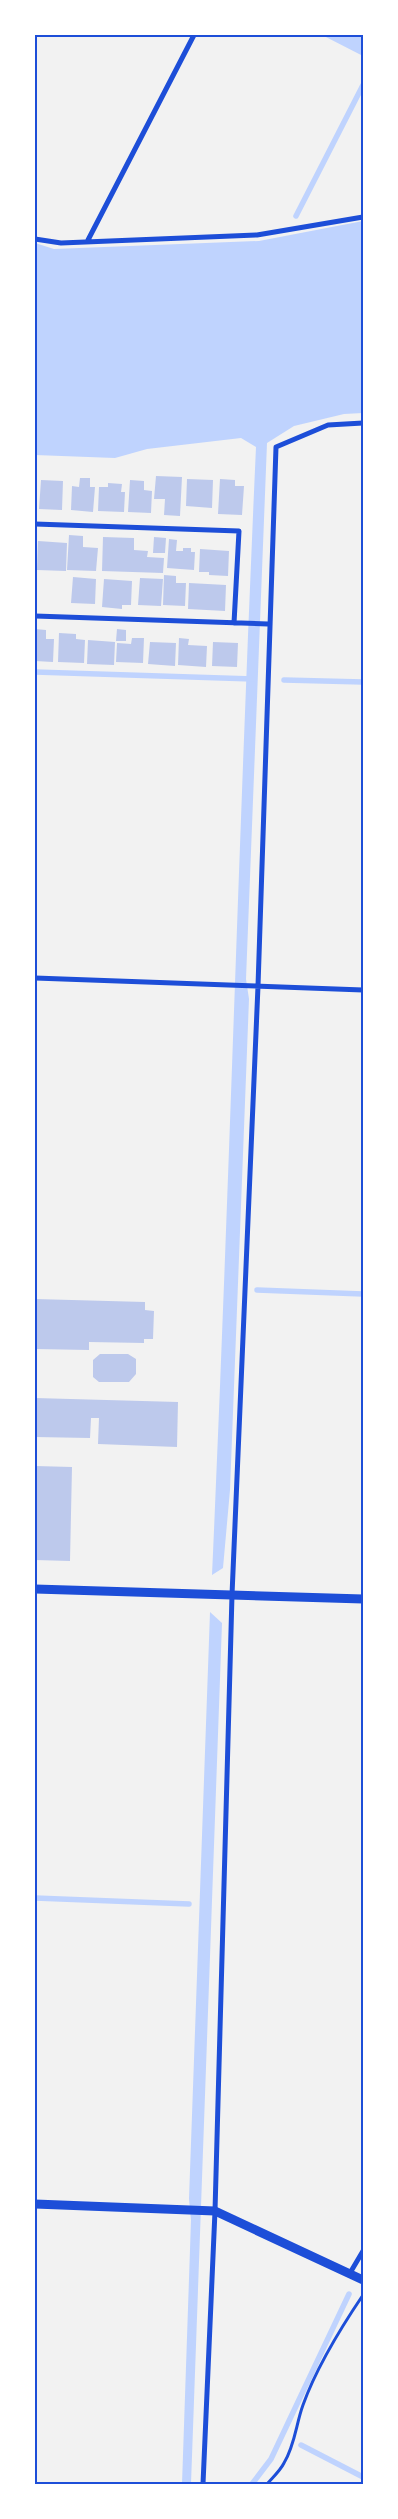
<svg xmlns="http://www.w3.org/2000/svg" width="398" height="2519" font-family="Overpass,sans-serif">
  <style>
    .water { fill: #bfd3fe }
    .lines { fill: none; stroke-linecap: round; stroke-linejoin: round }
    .stream { stroke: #bfd3fe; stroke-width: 5.5 }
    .building { fill: #bdc9ec }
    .path { stroke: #1d4ed8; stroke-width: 3 }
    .minor { stroke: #1d4ed8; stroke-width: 5 }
    .tertiary { stroke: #1d4ed8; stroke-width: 9 }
    .neatline { fill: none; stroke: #1d4ed8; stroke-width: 2 }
  </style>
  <rect width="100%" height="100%" fill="#f2f2f2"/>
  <path class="water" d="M322,35H363V56Z
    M363,221V413L344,414L294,426L267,443L246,979L249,999L230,1490L223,1568L212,1575C229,1199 239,823 256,447L241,438L147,449L115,458L35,455V243L54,249L259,241Z
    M210,1612L222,1623L191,2484H182L191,2220L189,2199Z"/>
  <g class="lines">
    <path class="stream" d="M296,216L363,85
      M35,672L253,679
      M284,680L363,682
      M257,1290L363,1294
      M35,1898L189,1904
      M301,2445L363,2477
      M252,2484L271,2459L349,2294"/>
  </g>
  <path class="building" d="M156,476L182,477L180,516L164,515L165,499H154Z
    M80,478H90V487H95L93,512L71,510L72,486L79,487Z
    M187,479L213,480L212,508L186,506Z
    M220,479L235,480V486H244L242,515L218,514Z
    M41,480L63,481L62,510L39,509Z
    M130,480L144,481V490L152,491L151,513L128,512Z
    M108,483L122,484L121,492H125L124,512L98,511L99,487H108Z
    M69,535L83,536V547L98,548L96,571L67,570Z
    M103,537L134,538V550L148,551L147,557L164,558L163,573L102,571Z
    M154,537L166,538L165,553H153Z
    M169,539L177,540L176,551H183V548H191V552H195L194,570L167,568Z
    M38,541L67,543L66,571L37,570Z
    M200,549L229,551L228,576L209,575V572H199Z
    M164,575L176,576V583H186L185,606L163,605Z
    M73,577L96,579L95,604L71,603Z
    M140,578L163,579L161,606L138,605Z
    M104,579L132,581L131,605H122V609L102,607Z
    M189,583L226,585L225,611L188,609Z
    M35,629L46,630V639H54L53,662L35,661Z
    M117,629L126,630V641H116Z
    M59,633L76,634V639L85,640L84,663L58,662Z
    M132,638H144L143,663L116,662L117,643L131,644Z
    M179,638L189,639L188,645L207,646L206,667L178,665Z
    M88,640L115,642L114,665L87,664Z
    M150,642L176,643L175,666L148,664Z
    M213,642L238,643L237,667L212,666Z
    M35,1299L145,1302V1310L154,1311L153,1339H144V1343L89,1342V1350L35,1349Z
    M100,1354H128L136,1359V1374L129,1382H99L93,1377V1360Z
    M35,1398L178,1402L177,1447L98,1444L99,1418H91L90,1438L35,1437Z
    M35,1466L72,1467L70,1561L35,1560Z"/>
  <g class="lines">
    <path class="path" d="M267,2484C273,2477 280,2471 284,2463C295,2445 296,2424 303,2405C317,2366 340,2329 363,2295"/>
    <path class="minor" d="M35,239L61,243L257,235L363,217
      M88,240L194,35
      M35,524L239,531L234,623
      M35,616L268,624
      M35,978L363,990
      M350,2273L363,2251
      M203,2484L215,2211L232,1595L258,986L276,447L328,425L363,423"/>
    <path class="tertiary" d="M35,1589L363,1599
      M35,2204L215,2211L363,2280"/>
  </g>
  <rect width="398" height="2519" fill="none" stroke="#ffffff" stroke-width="72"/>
  <rect x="36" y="36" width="326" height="2447" class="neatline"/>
</svg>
